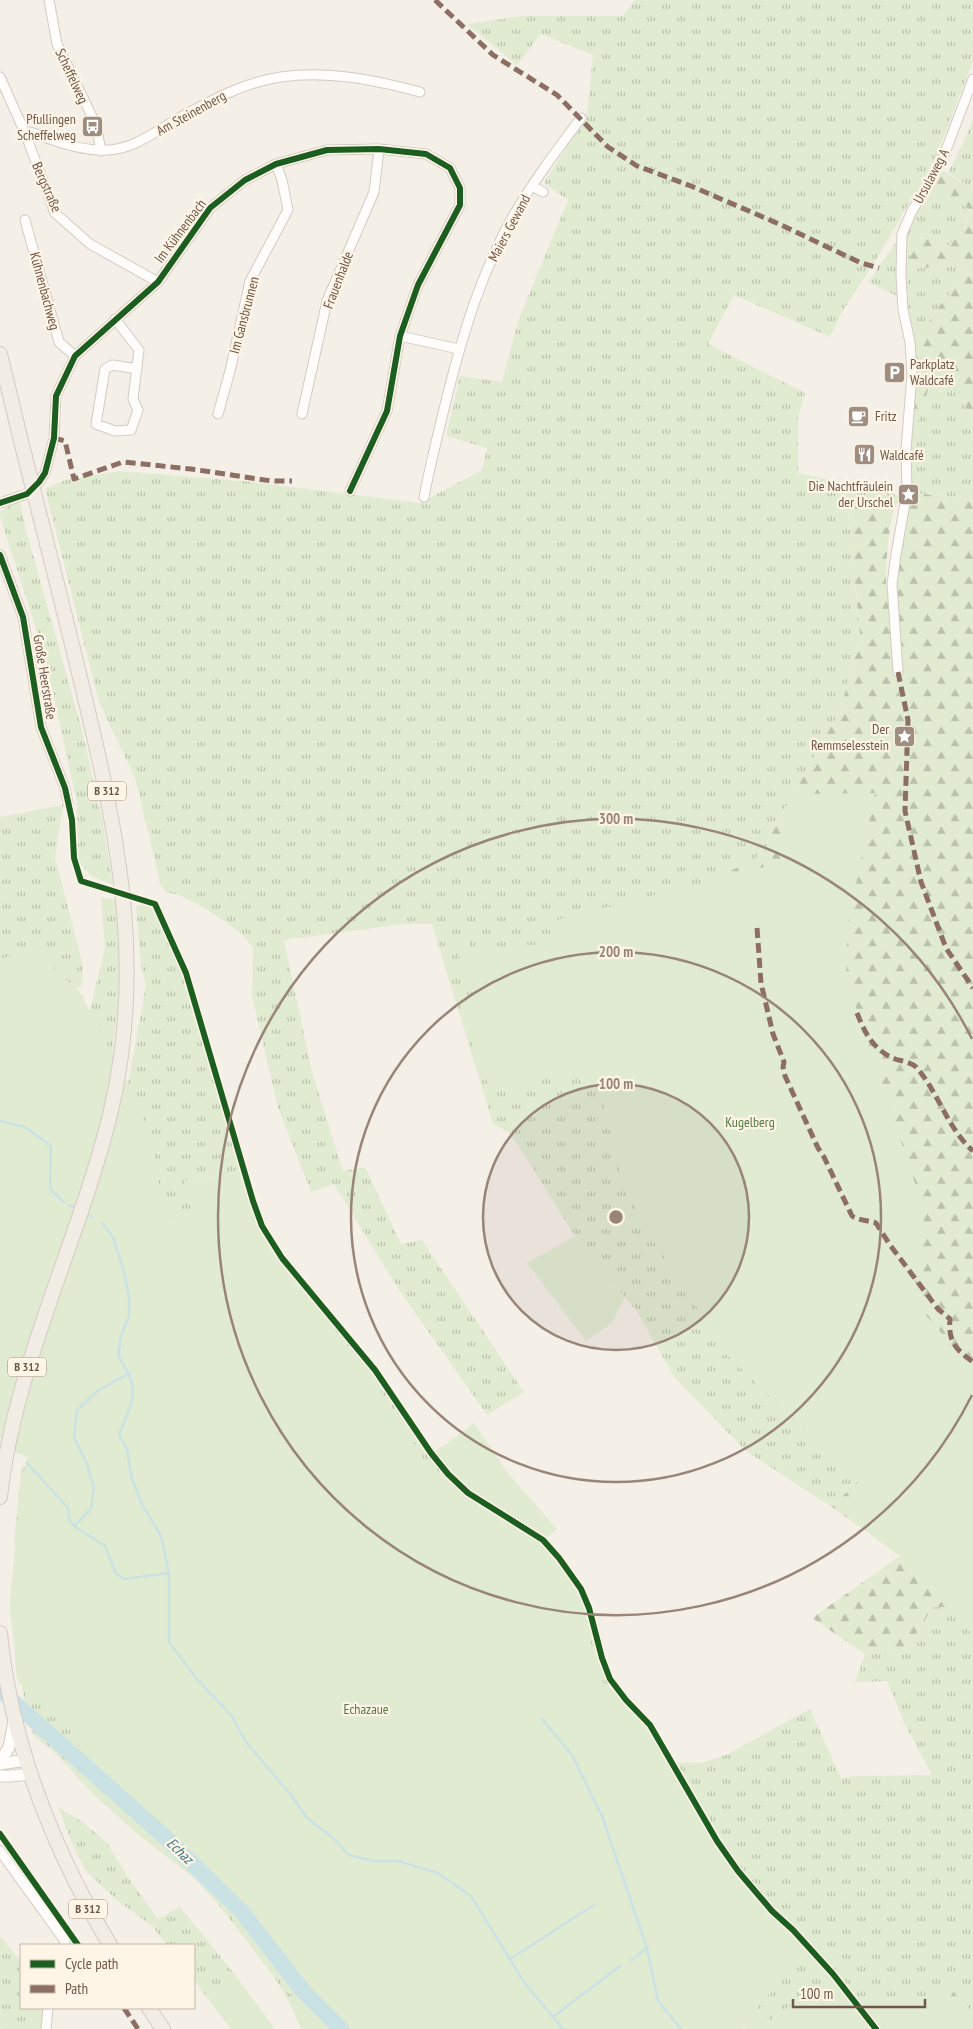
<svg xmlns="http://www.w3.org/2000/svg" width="973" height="2029" font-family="'PT Sans Narrow',sans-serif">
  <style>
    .grass { fill: url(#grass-tufts) }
    .forest { fill: url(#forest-firs) }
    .green { fill: #e1ebd2 }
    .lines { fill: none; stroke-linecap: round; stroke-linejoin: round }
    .stream { stroke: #cae2e4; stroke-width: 2.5 }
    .river { stroke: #cae2e4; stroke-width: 16 }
    .street-casing { stroke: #d3cbc2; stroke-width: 11 }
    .secondary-casing { stroke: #d5ccc4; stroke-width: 13 }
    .primary-casing { stroke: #d3cbc4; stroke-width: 16 }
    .street { stroke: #fefdfb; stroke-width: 9 }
    .secondary { stroke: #fefdfb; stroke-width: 11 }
    .primary { stroke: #f1ece4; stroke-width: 14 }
    .primary-bridge-casing { stroke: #d3cbc4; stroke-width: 16; stroke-linecap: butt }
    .primary-bridge { stroke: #f1ece4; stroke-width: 14 }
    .quiet { stroke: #8d6e63; stroke-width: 5; stroke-dasharray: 10 5; stroke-linecap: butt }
    .cycleway-casing { stroke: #fef5e7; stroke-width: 9 }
    .cycleway { stroke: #1b5e20; stroke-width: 6 }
    .ring { fill: none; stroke: #988578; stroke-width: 2.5 }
    .labels { text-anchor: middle; stroke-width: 4.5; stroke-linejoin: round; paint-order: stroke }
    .shield { fill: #fef5e7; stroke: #9b8778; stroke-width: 1 }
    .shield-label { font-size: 12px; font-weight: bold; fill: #705849 }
    .street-label { font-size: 14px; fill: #705849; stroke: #fef5e7 }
    .poi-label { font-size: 14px; fill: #705849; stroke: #fef5e7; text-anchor: end }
    .park-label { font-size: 14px; fill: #547b45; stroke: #fef5e7 }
    .water-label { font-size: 15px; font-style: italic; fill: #457883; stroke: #fef5e7 }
    .centre { fill: #988578; stroke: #fef5e7; stroke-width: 2.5 }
    .ring-label { font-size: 15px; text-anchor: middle; font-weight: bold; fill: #988578; stroke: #fef5e7; stroke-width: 4.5; stroke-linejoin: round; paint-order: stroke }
  </style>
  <defs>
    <pattern id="grass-tufts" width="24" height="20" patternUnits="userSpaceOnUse" patternTransform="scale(1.25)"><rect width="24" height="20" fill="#e1ebd2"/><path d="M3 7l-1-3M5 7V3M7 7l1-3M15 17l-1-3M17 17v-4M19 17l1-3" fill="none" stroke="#bbc1ac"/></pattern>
    <pattern id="forest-firs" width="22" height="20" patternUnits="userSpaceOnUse" patternTransform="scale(1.25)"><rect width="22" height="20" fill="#e1ebd2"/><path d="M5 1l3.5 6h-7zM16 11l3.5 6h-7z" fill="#bbc1ac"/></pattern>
  </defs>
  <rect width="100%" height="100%" fill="#f5f0e7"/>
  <path class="grass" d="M635,0H973V61L935,159L874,263L842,312L830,337L734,295L708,344L805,393L798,418V473L906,497L898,502L894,509L847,499L860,633L841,709L758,857L736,882L858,1482L832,1507L746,1451L675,1378L636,1310L603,1273L575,1236L519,1146L508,1132L493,1124L432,924H404L284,940L312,1072L343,1171L365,1167L401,1244L422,1240L524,1392L487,1415L397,1287L334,1184L311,1192L278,1108L252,996L253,948C250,944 247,939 243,936C231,924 183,892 168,893L161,886L135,778L99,702L45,489L65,480L119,471L243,481L420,503L482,470L487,448L446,436L460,376L502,382L518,321L568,200L544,183L587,114L593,55L541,34L517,65L467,24L522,16H623Z
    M973,119V188L948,173L964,141Z
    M924,189L971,208L962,233L946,247L921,237L912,269L960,264L967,274L944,300L923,330L910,342L903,299L868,282L902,234Z
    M943,363L969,414L973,418V500L909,492V430L920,418L931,379Z
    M20,501L26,530L83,734L103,824L113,885L91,876L78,861L77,803L45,656L0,517V511Z
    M63,805L55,857L83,966L82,985L75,990L0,1362V817Z
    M101,898L117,900L122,971L109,1080L89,1013L105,948Z
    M155,904L186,973L244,1171L185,1181L193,1215L253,1201L262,1226L282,1258L375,1370L431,1453L448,1474L468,1493L475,1509L521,1683L596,1635L602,1658L610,1679L626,1700L650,1725L672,1762L701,1763L728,1754L810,1709L841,1778L857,1776L932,1775L905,1725L887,1681L855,1682L865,1654L907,1649L933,1607H973V2014L946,1984L949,2029H876L832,1975L770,2021L757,2008L793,1930C755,1895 726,1856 699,1812L667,1842L318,2029H301L290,2004L275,1978L222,1909L194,1878L135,1832L95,1796L53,1751L34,1736L25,1704L10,1613L13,1575L17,1552L14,1541L21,1472L23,1464L67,1518L121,1122L146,985L141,966L136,905Z
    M58,1807L84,1823L107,1843L128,1877L158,1919L180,1907L237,1977L207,1998L194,1980V1945H167L152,1926L118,1901L87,1872L75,1851Z
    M0,1936L21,1961V2008H48L46,2029H0Z"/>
  <path class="forest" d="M937,168L973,188V418L969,414L943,364L931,379L920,418L908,431L910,342L923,330L944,300L967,274L960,264L912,269L909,251L921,237L946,247L962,233L971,209L924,189Z
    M907,492L973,500V1607H933L907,1649L865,1654L812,1618L900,1556L832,1507L857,1482L721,1349L775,1303L736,882L725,874L758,857L841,709L860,633L847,499L894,509C888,534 886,558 886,583L892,584Z
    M946,1984L973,2014V2029H949L931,1992Z"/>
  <path class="green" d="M875,793L848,922L846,978L924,1210L913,1300L973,1370V1643L961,1606L911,1560L839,1511L861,1487L729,1356L644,1227L620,1169L601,1096L587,1071L490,1089L460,1014L477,1009L452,935L467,937L473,954L508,947L547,944L553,921L784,862L788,794Z
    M47,945L55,970L85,997L83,999L137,1100L146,1127H149L165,1218L192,1212L185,1181L244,1171L253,1201L248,1202L271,1248L372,1378L431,1470L440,1480L470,1498L468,1493L448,1474L431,1453L446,1444L474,1423L508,1473L557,1529L544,1540C574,1573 584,1592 596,1635L590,1639L599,1673L607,1691L645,1725L660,1745L696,1814L699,1812L738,1871L772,1911L810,1949L757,2008L770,2021L833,1974L876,2029H745L740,2020L744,2029H309L286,1984L270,1962L252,1946L208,1883L193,1869L162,1828L75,1742L71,1730L17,1680L10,1600L21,1485L27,1457L6,1448L0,1437V959Z
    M575,1236L603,1273L625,1297L612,1323L586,1341L527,1263Z
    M237,1977L275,2029H231L207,1998Z
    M861,1996L962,1997L973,2016V2029H888Z"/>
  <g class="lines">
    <path class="stream" d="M0,1121L25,1127L51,1146L50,1189L64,1202
      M69,1205L77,1209
      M84,1213L92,1217
      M102,1223L113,1237L124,1272L129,1297V1316L121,1336L118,1356C142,1391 133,1398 119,1435L127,1449L132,1479L142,1504L161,1536L169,1573V1642L196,1678L231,1715L246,1742L291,1795L307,1818L333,1838L349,1855L373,1861H398L438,1873L471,1896L524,1982L563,2029
      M27,1463L68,1508L69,1519L74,1526L105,1546L116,1574L124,1579L169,1573
      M74,1526L91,1509L94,1488L87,1464L74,1437L77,1410L99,1390L130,1373
      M542,1719L572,1755L602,1816L647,1948L658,2001L681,2029
      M510,1959L594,1905
      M632,1960L647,1948
      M553,2017L620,1966"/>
    <path class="river" d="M0,1690L165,1837L242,1912L303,1991L341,2029"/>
    <defs>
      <path id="street" d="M49,0L57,44L96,125L101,151
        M0,77L25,133L55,213L90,244L158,282
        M25,133L30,132C53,140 75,149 99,150C131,152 153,133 179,118C211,101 244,82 281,77C328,70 374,80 420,92
        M532,186L543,192
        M25,220L59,342L75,356
        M115,319L139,350L133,399L138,410L131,430L115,431L96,424L105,369L112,365L137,369
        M400,336L459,349
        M218,414L230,371L250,281L288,210L282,180L276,164
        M302,414L327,301L374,192L379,149
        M424,497C431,461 440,425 449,389C464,330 482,272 512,218C532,183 557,150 581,118
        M0,503L27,494L39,482L45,473L54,438L56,396L75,356L158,282L210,208L245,180L276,164L327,150L379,149L426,154L450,168L460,188V205L418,285L400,336L387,411L350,491
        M0,555L23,617L41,727L65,788L68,803
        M898,672L892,584L896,554L907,492L906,449L912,375L910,342L903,310L901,275L902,234L912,211L943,158L973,79
        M0,1851L65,1941L64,1945
        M46,2029L48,2008"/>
      <path id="secondary" d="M0,1763L9,1747L14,1721
        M0,1764L26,1760
        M0,1776H11L30,1774"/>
      <path id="primary" d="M0,354L22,445
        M0,1497C15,1364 78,1244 110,1115C144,973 121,850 88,711C74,651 59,592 44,532
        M0,1633C11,1744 53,1849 110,1945
        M149,2008L163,2029"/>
    </defs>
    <use href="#street" class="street-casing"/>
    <use href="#secondary" class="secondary-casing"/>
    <use href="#primary" class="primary-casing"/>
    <use href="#street" class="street"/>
    <use href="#secondary" class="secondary"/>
    <use href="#primary" class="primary"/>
    <defs>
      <path id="primary-bridge" d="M22,445L44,532"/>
    </defs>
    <use href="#primary-bridge" class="primary-bridge-casing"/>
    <use href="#primary-bridge" class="primary-bridge"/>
    <path class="quiet" d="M435,0L493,55L557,95L608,147L637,166L691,186L779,224L861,263L879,268
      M54,438L65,441L74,479L123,462L191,469L272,481H292
      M898,672L908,720L905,811L921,882L946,948L973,988
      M757,928L761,983L773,1034L784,1062L783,1067L785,1076L818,1148L824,1157L852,1216C860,1221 867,1220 876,1223L890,1245L938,1309L950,1319C948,1341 955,1349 973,1362
      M857,1013C865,1033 873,1050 895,1059C901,1061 911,1062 916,1067C939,1093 947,1128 973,1151
      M124,2008L138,2029"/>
    <defs>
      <path id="cycleway" d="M0,503L27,494L39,482L45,473L54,438L56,396L75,356L158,282L210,208L245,180L276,164L327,150L379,149L426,154L450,168L460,188V205L418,285L400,336L387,411L350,491
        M0,555L23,617L41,727L65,788L72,820L74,858L81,881L155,904L186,973L253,1201L262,1226L282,1258L375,1370L431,1453L448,1474L468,1493L543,1540L559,1558L581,1589L589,1608L602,1658L610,1679L626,1700L650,1725L717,1841L738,1871L772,1911L793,1930L833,1974L876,2029
        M0,1834L78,1945"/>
    </defs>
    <use href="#cycleway" class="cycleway-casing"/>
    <use href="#cycleway" class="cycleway"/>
  </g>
  <circle cx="616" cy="1217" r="133" fill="#988578" fill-opacity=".12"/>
  <g class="ring">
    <circle cx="616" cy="1217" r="133"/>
    <circle cx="616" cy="1217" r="265"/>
    <path d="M972 1395A398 398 0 1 1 972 1039"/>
  </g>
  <defs>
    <symbol id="bus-square" viewBox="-11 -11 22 22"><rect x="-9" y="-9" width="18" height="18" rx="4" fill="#9f8d80" stroke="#fef5e7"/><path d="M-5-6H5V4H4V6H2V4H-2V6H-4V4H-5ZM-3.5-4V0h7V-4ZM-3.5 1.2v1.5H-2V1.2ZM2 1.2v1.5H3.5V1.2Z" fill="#fff"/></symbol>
    <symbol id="parking-square" viewBox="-11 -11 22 22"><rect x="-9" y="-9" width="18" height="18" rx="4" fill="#9f8d80" stroke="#fef5e7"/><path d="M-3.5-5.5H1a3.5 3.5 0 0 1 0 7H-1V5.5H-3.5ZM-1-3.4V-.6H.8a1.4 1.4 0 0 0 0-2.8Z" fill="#fff"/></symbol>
    <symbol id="cafe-square" viewBox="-11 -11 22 22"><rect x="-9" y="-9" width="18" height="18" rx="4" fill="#9f8d80" stroke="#fef5e7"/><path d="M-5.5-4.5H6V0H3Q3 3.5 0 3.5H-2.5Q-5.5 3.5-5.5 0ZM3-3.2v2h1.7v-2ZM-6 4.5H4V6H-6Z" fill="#fff"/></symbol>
    <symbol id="restaurant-square" viewBox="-11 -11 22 22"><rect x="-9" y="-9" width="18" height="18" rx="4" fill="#9f8d80" stroke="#fef5e7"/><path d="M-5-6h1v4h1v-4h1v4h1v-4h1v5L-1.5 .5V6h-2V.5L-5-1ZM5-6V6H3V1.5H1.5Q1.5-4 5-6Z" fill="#fff"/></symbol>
    <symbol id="sight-square" viewBox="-11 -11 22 22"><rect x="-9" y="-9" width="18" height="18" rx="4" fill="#9f8d80" stroke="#fef5e7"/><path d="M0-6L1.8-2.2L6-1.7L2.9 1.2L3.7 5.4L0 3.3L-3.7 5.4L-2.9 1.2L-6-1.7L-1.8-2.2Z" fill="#fff"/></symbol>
  </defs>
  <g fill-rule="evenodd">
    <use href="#bus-square" x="80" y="114" width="25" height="25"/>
    <use href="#parking-square" x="882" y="360" width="25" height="25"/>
    <use href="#cafe-square" x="846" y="404" width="25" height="25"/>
    <use href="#restaurant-square" x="852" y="442" width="25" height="25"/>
    <use href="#sight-square" x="896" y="482" width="25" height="25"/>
    <use href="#sight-square" x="892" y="724" width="25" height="25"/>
  </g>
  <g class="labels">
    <g class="shield">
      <rect x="88" y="781.5" width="38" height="19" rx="4"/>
      <rect x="8" y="1357.5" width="38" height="19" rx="4"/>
      <rect x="69" y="1899.5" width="38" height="19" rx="4"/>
    </g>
    <g class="shield-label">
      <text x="107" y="795">B 312</text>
      <text x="27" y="1371">B 312</text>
      <text x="88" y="1913">B 312</text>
    </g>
    <g class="street-label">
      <text transform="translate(72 76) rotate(65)" y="5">Scheffelweg</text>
      <text transform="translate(191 113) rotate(-29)" y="5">Am Steinenberg</text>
      <text transform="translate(931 176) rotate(-62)" y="5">Ursulaweg A</text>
      <text transform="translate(47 187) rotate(66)" y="5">Bergstraße</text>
      <text transform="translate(509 228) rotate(-62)" y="5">Maiers Gewand</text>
      <text transform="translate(180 231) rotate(-53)" y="5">Im Kühnenbach</text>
      <text transform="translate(338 280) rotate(-69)" y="5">Frauenhalde</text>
      <text transform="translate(45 291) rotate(75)" y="5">Kühnenbachweg</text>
      <text transform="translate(244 315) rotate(-75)" y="5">Im Gansbrunnen</text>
      <text transform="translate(45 677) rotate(81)" y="5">Große Heerstraße</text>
    </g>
    <g class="poi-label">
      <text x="76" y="124">Pfullingen<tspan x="76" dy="16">Scheffelweg</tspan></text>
      <text x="910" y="369" text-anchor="start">Parkplatz<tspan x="910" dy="16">Waldcafé</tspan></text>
      <text x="875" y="421" text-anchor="start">Fritz</text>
      <text x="880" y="460" text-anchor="start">Waldcafé</text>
      <text x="893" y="491">Die Nachtfräulein<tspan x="893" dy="16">der Urschel</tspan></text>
      <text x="889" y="734">Der<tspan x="889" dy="16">Remmselesstein</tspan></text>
    </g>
    <g class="park-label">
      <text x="750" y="1127">Kugelberg</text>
      <text x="366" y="1714">Echazaue</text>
    </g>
    <g class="water-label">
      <text transform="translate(180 1851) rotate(44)" y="5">Echaz</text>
    </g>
  </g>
  <circle cx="616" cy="1217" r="8" class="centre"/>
  <g class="ring-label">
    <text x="616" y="824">300 m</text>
    <text x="616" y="957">200 m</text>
    <text x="616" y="1089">100 m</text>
  </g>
  <rect x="20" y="1944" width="175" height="65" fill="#fef5e7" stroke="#c5b6a8"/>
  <rect x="30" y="1960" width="25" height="8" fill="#1b5e20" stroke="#c5b6a8"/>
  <text x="65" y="1969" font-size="15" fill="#705849">Cycle path</text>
  <rect x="30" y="1985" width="25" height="8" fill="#8d6e63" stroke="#c5b6a8"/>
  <text x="65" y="1994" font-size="15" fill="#705849">Path</text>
  <path d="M793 1999v8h132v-8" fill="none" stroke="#705849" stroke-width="2.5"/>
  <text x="800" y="1999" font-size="15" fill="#705849" stroke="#fef5e7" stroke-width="4" paint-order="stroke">100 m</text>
</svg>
